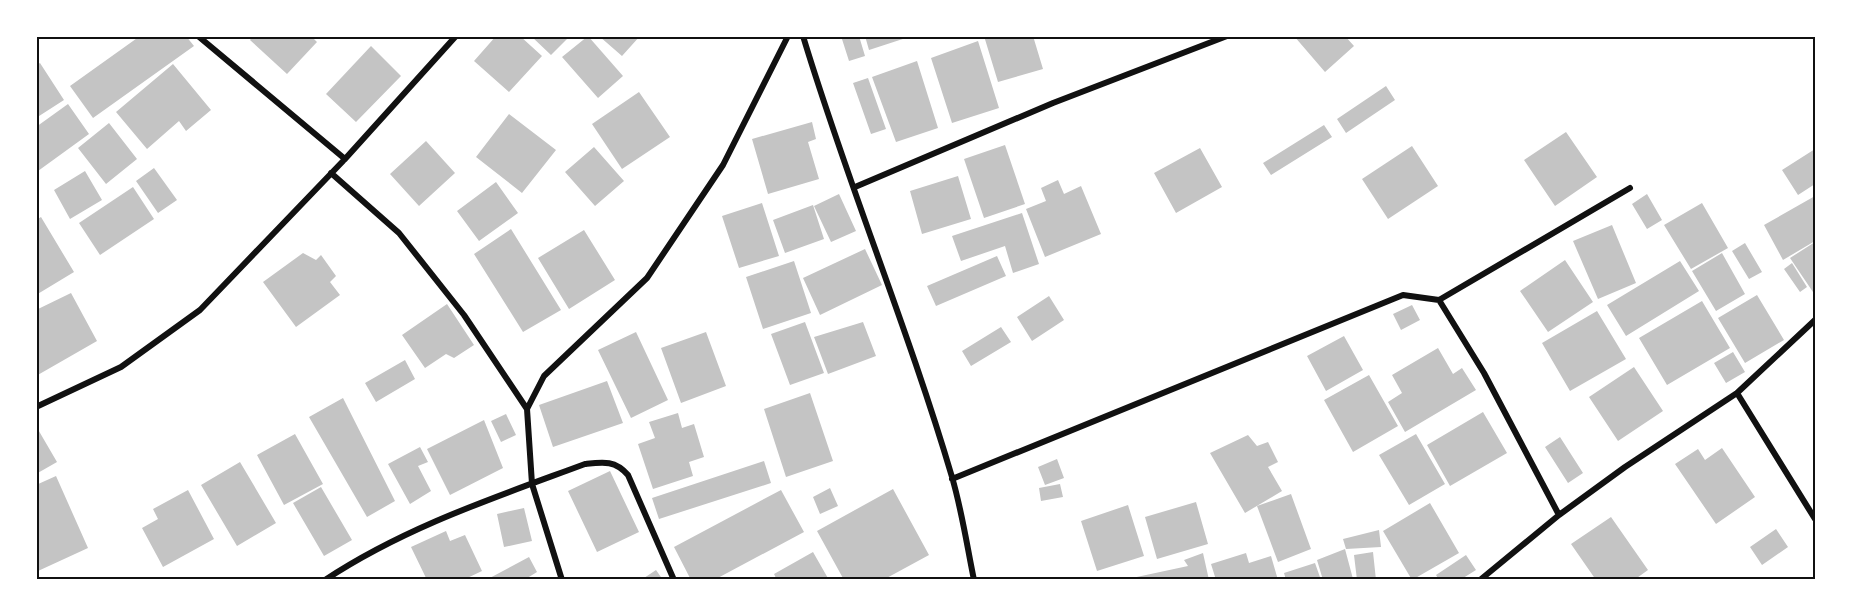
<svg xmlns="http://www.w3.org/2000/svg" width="1851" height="616" font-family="'Golos Text',sans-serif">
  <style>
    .building { fill: #c4c4c4 }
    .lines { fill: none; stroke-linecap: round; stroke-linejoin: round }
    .minor { stroke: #111; stroke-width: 6 }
    .neatline { fill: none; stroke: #111; stroke-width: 2 }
  </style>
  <rect width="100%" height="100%" fill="#fff"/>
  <path class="building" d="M140,36H186L194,46L93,118L70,86Z
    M253,36H311L317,42L287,74L250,40Z
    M496,36H520L542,56L509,92L474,61Z
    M531,36H570L551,55Z
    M588,36L623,76L598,98L562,57Z
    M599,36H640L622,56Z
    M841,36H859L865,56L849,61Z
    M865,36H912L869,50Z
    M984,36H1033L1043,69L998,82Z
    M1294,36H1345L1354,46L1325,72Z
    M978,41L999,108L952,123L931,58Z
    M371,46L401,76L356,122L326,94Z
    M917,61L938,128L896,142L872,77Z
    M40,63L64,100L36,118V65Z
    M173,64L211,110L186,131L179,121L147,149L116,112Z
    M868,78L886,129L871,134L853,83Z
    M1386,86L1395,100L1346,133L1337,119Z
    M639,92L670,137L622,169L592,124Z
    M68,104L89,134L38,171L36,127Z
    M509,114L556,150L522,193L476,157Z
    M812,122L816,139L808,142L819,179L768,194L752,139Z
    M109,123L137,159L106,184L78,148Z
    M1324,125L1332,137L1271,175L1263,163Z
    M1566,132L1597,177L1555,206L1524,160Z
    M426,141L455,173L419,206L390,174Z
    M1005,145L1025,204L984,218L964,159Z
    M1412,146L1438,186L1388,219L1362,179Z
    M594,147L624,181L595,206L565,172Z
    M1200,148L1222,187L1176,213L1154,173Z
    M1815,149V184L1798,195L1782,170Z
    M154,168L177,200L158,213L136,181Z
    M85,171L102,200L70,219L54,190Z
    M958,176L971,219L922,234L910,191Z
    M1058,180L1064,194L1081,186L1101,234L1045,257L1026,209L1046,201L1041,188Z
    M496,182L518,213L479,241L457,211Z
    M133,187L154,219L100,255L79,223Z
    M839,194L856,231L831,242L814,206Z
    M1647,194L1662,220L1647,229L1632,204Z
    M1815,196V241L1783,260L1764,225Z
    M762,203L779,256L739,268L722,216Z
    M1702,203L1728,248L1691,269L1664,225Z
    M813,205L824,239L785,253L773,220Z
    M1022,213L1039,264L1013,273L1005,246L961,261L952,236Z
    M41,217L74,272L36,295V220Z
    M1612,225L1636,283L1598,299L1573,241Z
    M511,229L561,310L523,332L474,254Z
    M584,230L615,280L569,309L538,258Z
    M1815,242V295L1790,258Z
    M1745,243L1762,272L1749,279L1732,251Z
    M865,249L882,285L820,315L803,278Z
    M303,253L316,260L321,255L336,276L330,282L340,295L296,327L263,282Z
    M1722,253L1745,294L1716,311L1692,271Z
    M997,256L1006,276L936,306L927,286Z
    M1565,260L1593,302L1548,332L1520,291Z
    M794,261L811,313L763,329L746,277Z
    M1680,261L1699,291L1626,336L1607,305Z
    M1792,263L1807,287L1800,292L1784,269Z
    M71,293L97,341L36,376V310Z
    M1757,295L1784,340L1745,363L1718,318Z
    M1049,296L1064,320L1032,341L1017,317Z
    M1702,301L1730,348L1667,385L1639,338Z
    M447,304L474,345L454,358L446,354L425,368L402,335Z
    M1412,305L1420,320L1401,330L1393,314Z
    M1597,311L1626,359L1570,391L1542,343Z
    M805,322L824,373L790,385L771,334Z
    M863,322L876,356L828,374L814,337Z
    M1001,327L1011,342L971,366L962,351Z
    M636,332L668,400L631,418L598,350Z
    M706,332L726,386L681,403L661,348Z
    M1344,336L1363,370L1326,391L1307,356Z
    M1438,348L1453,374L1462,368L1476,390L1405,432L1388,402L1402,393L1392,375Z
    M1733,352L1745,372L1726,383L1714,363Z
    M405,360L415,379L376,402L365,383Z
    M1634,367L1663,411L1618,441L1589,397Z
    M1369,375L1398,426L1353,452L1324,400Z
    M607,381L623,423L553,447L539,405Z
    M810,393L833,461L786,477L764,409Z
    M343,398L395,501L367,517L309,417Z
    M1483,412L1507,453L1450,486L1427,445Z
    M678,413L682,428L694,424L704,457L689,462L693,476L653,489L638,444L655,438L649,422Z
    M506,414L516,435L501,442L491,421Z
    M484,420L503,468L450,495L427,449Z
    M36,426L57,462L36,474Z
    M295,434L323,484L284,505L257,455Z
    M1416,434L1445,484L1409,505L1379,455Z
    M1248,435L1257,446L1268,442L1278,462L1268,467L1282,491L1245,513L1210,453Z
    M1560,437L1583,473L1568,483L1545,447Z
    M420,447L428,462L418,466L431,491L410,504L388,464Z
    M1722,448L1755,497L1716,524L1675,464L1698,449L1705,460Z
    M1057,459L1064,478L1045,485L1038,467Z
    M764,461L771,483L659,519L652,498Z
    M240,462L276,523L237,546L201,485Z
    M610,471L639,532L597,552L568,491Z
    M56,476L88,548L38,571L36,566V485Z
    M1060,484L1063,497L1041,501L1039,488Z
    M321,487L352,540L324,556L293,503Z
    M830,488L838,506L820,514L813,497Z
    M893,489L929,555L883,580H844L817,531Z
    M188,490L214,539L163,567L142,528L158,519L153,509Z
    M781,490L804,532L714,580H691L674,547Z
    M1291,494L1311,549L1278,562L1257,506Z
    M1196,502L1208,544L1157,559L1145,517Z
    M1430,503L1459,553L1412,580L1383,531Z
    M1128,505L1144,556L1097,571L1081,521Z
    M524,508L532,541L504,547L497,514Z
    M1611,517L1648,570L1634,580H1596L1571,544Z
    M1776,529L1788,547L1762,565L1750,547Z
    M1379,530L1381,547L1346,549L1343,539Z
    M446,531L450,541L465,535L482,571L463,580H427L411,547Z
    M1345,549L1353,579L1323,580L1317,560Z
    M813,552L829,580H777L774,574Z
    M1373,552L1376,580H1357L1354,555Z
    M1203,553L1209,580H1132V578L1188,566L1184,560Z
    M1246,553L1249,563L1271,556L1278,580H1216L1211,564Z
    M1466,555L1476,570L1460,580H1439L1436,575Z
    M529,557L537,572L524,580H486Z
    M1315,563L1321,580H1286L1284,573Z
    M656,570L663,580H641Z"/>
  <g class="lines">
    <path class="minor" d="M198,36L345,159
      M803,36C848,185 908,328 952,477C962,511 967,546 974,580
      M331,173L399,233L464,315L527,409
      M855,187L1053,103L1227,36
      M1439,300L1630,188
      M1737,393L1815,519
      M36,407L121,367L200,310L345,159L456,36
      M952,479L1403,295L1439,300L1484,373L1559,515
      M325,580C405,527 496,497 585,464C603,462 615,460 628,475L674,580
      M562,580L532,484L527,409L544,376L647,278L723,165L788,36
      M1480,580L1559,515L1625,467L1737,393L1815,320"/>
  </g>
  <rect width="1851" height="616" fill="none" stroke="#ffffff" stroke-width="75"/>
  <rect x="38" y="38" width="1776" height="540" class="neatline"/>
</svg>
